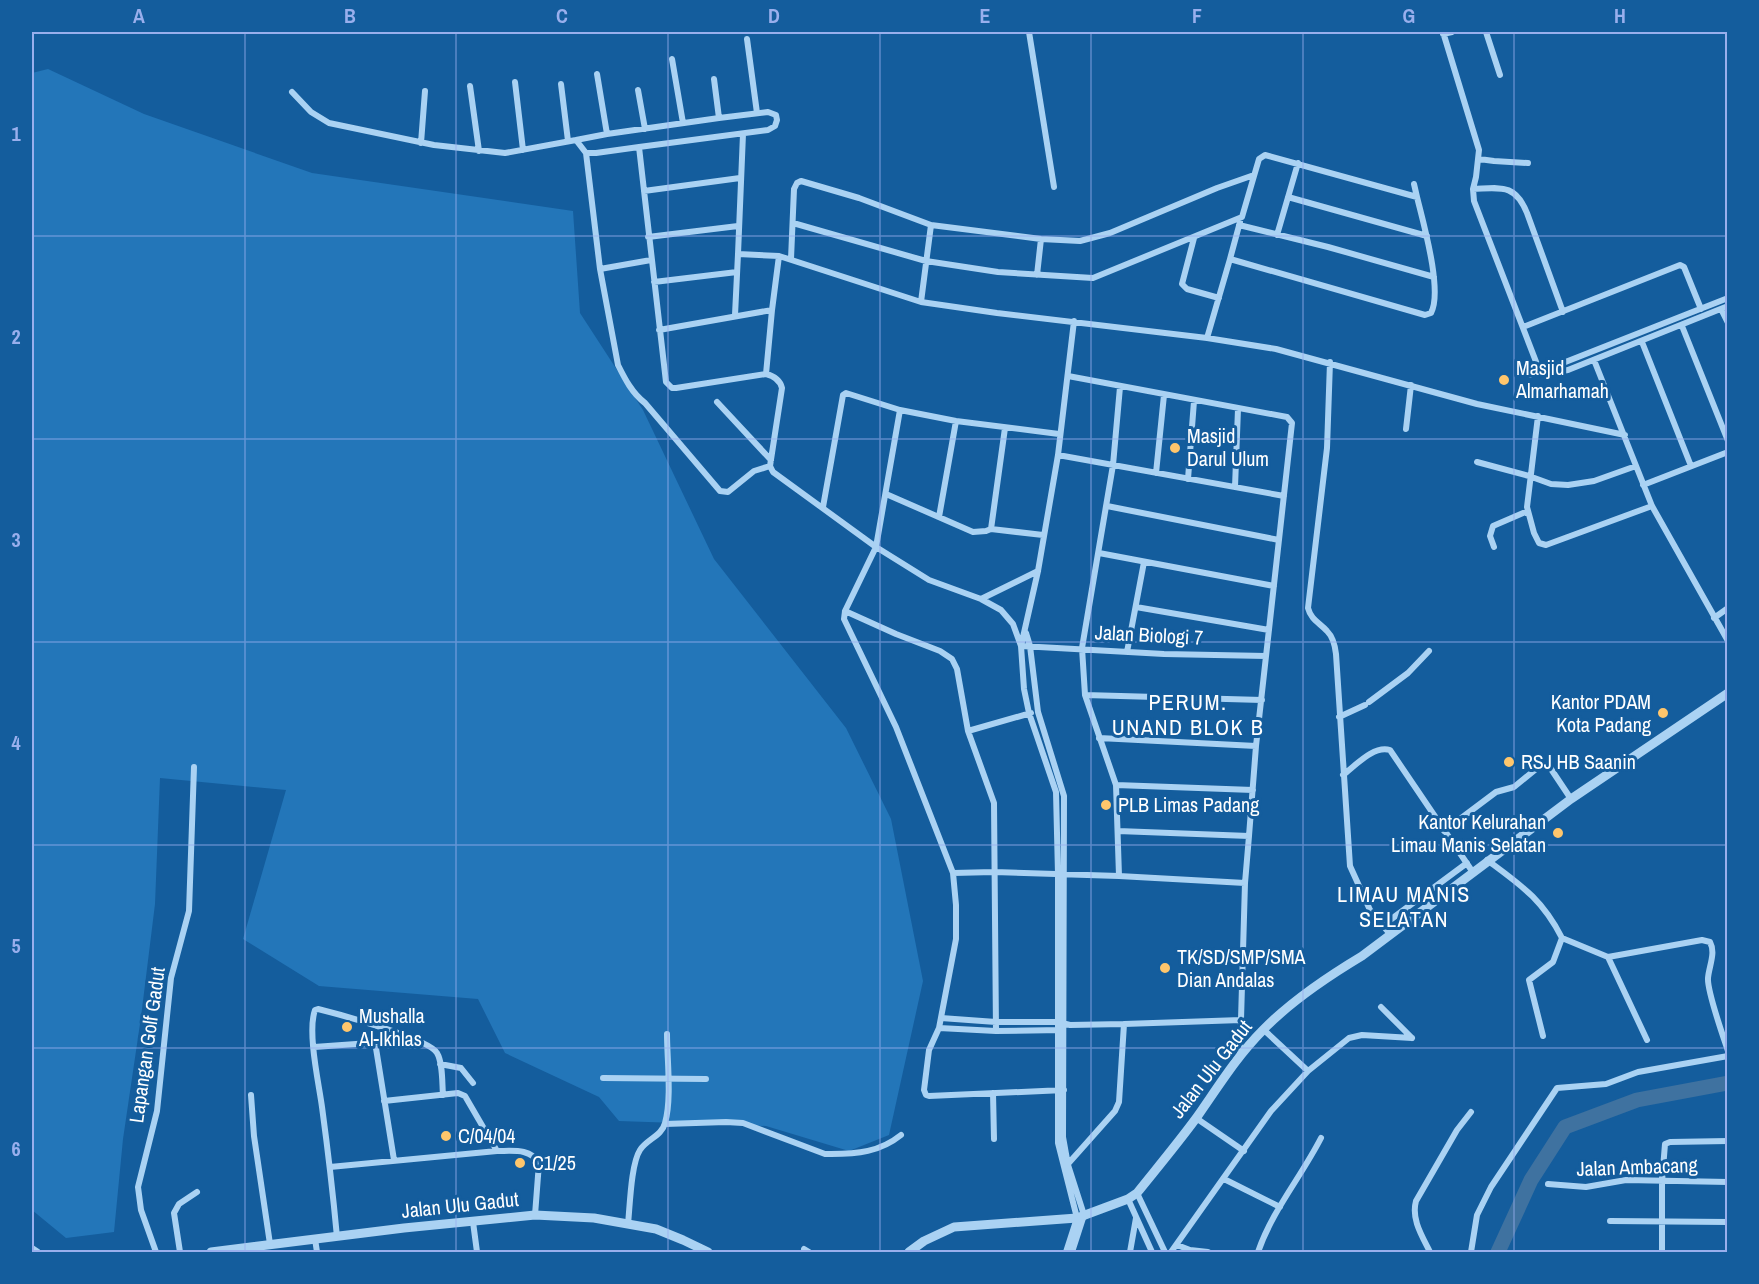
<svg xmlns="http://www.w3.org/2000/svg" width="1759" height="1284" font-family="'Archivo Narrow',sans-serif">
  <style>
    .green { fill: #2376b9 }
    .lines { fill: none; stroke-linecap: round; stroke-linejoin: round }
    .river { stroke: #3f72a0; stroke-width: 15 }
    .minor { stroke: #aad2f3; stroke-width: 6 }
    .tertiary { stroke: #aad2f3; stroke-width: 9 }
    .grid { fill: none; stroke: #99afed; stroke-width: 1.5; stroke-opacity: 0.55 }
    .poi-dot { fill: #ffc66c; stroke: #145d9d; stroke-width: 2 }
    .labels { text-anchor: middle; stroke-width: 6; stroke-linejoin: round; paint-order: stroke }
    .poi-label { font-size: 20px; fill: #fff; stroke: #145d9d; text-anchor: start }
    .street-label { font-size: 20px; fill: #fff; stroke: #145d9d }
    .quarter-label { font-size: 22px; letter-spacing: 1.5px; fill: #fff; stroke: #145d9d }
    .neatline { fill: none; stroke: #99afed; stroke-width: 2 }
    .grid-label { font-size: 20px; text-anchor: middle; font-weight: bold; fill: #99afed }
  </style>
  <rect width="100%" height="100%" fill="#145d9d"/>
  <path class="green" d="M48,69L144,114L312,173L573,211L580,313L643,410L714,559L846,728L891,819L923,981L889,1135L849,1151L766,1126L619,1121L599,1097L505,1053L478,999L319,986L243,939L286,790L160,778L155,904L141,1017L123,1139L114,1232L66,1238L32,1210V73Z"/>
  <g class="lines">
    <path class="river" d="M1498,1252L1531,1180L1565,1127L1637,1100L1728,1083"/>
    <path class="minor" d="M1029,32L1054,187
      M1443,32L1479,150L1476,177L1473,189L1474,201L1540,372L1728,298
      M1486,32L1500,75
      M1443,34L1452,32
      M747,39L757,113
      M672,59L683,123
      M597,74L607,134
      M515,82L523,150
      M561,84L568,141
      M470,86L479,151
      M638,90L645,129
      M292,92L311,112L329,123L434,145L505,153L576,140L586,153H596L639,147
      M719,118L768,112L776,115L777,120L775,126L768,130L639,147L666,382L672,388H676L766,374C774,376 780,380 782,388L770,466L773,472L876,547L929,580L981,599L1001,610L1013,624L1021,646L1164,654L1266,656
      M576,140L607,134L719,118L714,79
      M421,143L425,91
      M586,153L600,269L618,365C625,379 632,393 645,403L720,491L728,492L754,471L770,466
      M1479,159L1494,161L1528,163
      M1414,184L1417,197
      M1473,189C1500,188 1515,183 1527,213L1563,312
      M644,191L740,178
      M1288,197L1427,236
      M793,223L926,261L998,272L1093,278L1242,217L1259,159L1265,155L1417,197C1423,222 1443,291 1431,313L1425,315L1230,259L1207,338
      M1239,225L1328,247L1434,277
      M1277,235L1298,163
      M648,237L738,226
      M1194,238L1182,284L1187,289L1219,298
      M779,256L921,302L997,313L1207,338L1276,349L1477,404L1625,435
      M791,259L794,189L797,183L801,181L859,198L931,225L1041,239L1080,241L1110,233L1217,188L1254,175
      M1230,259L1240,222
      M600,269L651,260
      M1037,275L1041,239
      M654,282L737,272
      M921,302L931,225
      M1721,309L1728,323
      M735,315L738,254
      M1682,326L1728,441
      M1523,327L1680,265L1684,267L1701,309
      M659,330L772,310L779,256L738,254L743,134
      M1642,342L1691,466
      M1594,360L1652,506L1728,641
      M1330,362L1327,448L1308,608C1311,620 1320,623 1327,631C1333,637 1335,645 1336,654L1350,866L1370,910L1390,934
      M1550,369L1556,372L1568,370L1728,306
      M766,374L772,310
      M1529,375L1540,372
      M1068,376L1287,417L1292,423L1256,746L1249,836L1245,883L1240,1054
      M717,402L771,460
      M900,410L876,547L845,611L844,619L896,727L953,873L956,905V939L939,1028L929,1050L924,1090L926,1095L929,1096L1064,1090
      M1538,416L1527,507L1534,533L1539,543L1546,545L1652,506
      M1406,429L1411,385
      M1058,455L1284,496
      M1477,462L1529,476L1551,484L1568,485L1594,481L1636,466
      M1156,473L1164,395
      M1188,479L1194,401
      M1643,485L1728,452
      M1235,487L1238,409
      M886,494L973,532L986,531L991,529L1005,428
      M1107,506L1279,540
      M823,507L843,395L846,393L900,410L956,421L1059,434
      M939,517L956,421
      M991,529L1043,535
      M1494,547L1490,536L1493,526L1528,511
      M1099,553L1274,586
      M981,599L1038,571
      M1136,607L1269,630
      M845,611L896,634L940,651L952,659L957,669L968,731L994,803L996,1031
      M1714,618L1728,608
      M1026,633L1030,646L1038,712L1064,796L1063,1137L1068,1165L1084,1215L1072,1252
      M1127,652L1144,562
      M1085,695L1262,700
      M1369,702L1408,673L1429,651
      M1339,717L1365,705
      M968,731L1031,713
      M1099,738L1256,746
      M1343,775C1356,765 1374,745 1390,750L1472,871
      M1116,785L1253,790
      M1118,831L1249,836
      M1444,831L1496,792L1514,787L1541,765L1549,766L1571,799
      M1487,860C1522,886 1542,899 1562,938L1553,962L1529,980L1543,1036
      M953,873L994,872L1119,876L1245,883
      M1119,876L1116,785L1085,695L1082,648L1113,465L1120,387
      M1382,926L1467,863
      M1562,938L1608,957L1702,940L1710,942C1716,953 1709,966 1708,978C1707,991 1723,1036 1728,1051
      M1608,957L1647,1040
      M1381,1007L1412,1038
      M941,1018L996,1022H1058L1070,1025L1124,1024L1119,1102L1115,1111L1067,1165
      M1124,1024L1241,1020
      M939,1028L996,1031L1062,1030
      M1263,1029L1308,1071
      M375,1042L394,1160
      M314,1047L412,1040
      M440,1064L461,1068L473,1083
      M603,1078L706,1079
      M993,1093L994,1139
      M251,1095L254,1136L270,1244
      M384,1101L458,1093L465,1096L497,1151C513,1151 530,1148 539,1163L535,1215
      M1196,1118L1244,1151
      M665,1124L726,1122L743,1123L825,1154H831C857,1154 880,1152 901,1135
      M330,1167L497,1151
      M1224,1179L1280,1207
      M1548,1184L1586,1187L1626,1180L1728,1182
      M1137,1193L1165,1252
      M1128,1199L1152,1252
      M1610,1221L1728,1222
      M473,1222L477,1252
      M628,1224C630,1205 631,1164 640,1150C647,1139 662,1136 665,1123C672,1099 667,1059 667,1034
      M337,1237C333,1194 328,1151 322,1107C319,1084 307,1032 315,1010L318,1009C338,1014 430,1039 437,1053C443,1063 442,1083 443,1095
      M315,1239L317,1252
      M1177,1245L1190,1250L1208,1252
      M32,1248L38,1252
      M804,1249L809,1252
      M156,1252L141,1210L138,1187L157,1111L171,978L189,911L194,767
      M180,1252L174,1213L179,1204L197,1192
      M1066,1252L1077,1218L1058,1143V874L1056,792L1029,713L1024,689L1021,646L1038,571L1058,455L1074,321
      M1130,1252L1136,1218
      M1171,1252L1271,1111L1308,1071L1349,1038L1362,1035L1412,1038
      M1258,1252C1272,1211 1301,1177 1321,1138
      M1430,1252C1422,1236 1411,1219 1416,1201L1457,1130L1471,1112
      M1471,1252L1477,1215L1491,1187L1557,1088L1606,1084L1638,1072L1728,1056
      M1662,1252V1181L1665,1144L1670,1142L1728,1141"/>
    <path class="tertiary" d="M211,1252L404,1228L535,1215L594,1218L656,1229L683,1240L708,1252
      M909,1252L924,1241L954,1227L1077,1218L1128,1199L1137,1193C1157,1168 1178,1143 1197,1117C1218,1087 1237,1056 1263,1030C1291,1001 1327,977 1362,956L1571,799L1728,693"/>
  </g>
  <path class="grid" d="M245,32V1252M456,32V1252M668,32V1252M880,32V1252M1091,32V1252M1303,32V1252M1514,32V1252M32,236H1728M32,439H1728M32,642H1728M32,845H1728M32,1048H1728"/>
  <g class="poi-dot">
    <circle cx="1504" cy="380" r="6"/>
    <circle cx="1175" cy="448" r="6"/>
    <circle cx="1663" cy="713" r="6"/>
    <circle cx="1509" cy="762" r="6"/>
    <circle cx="1106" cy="805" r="6"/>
    <circle cx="1558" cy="833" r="6"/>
    <circle cx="1165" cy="968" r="6"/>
    <circle cx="347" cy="1027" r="6"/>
    <circle cx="446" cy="1136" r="6"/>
    <circle cx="520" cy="1163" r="6"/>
  </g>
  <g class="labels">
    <g class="poi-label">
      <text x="1516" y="375">Masjid<tspan x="1516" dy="23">Almarhamah</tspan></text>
      <text x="1187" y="443">Masjid<tspan x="1187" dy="23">Darul Ulum</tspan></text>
      <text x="1651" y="709" text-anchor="end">Kantor PDAM<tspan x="1651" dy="23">Kota Padang</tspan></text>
      <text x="1521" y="769">RSJ HB Saanin</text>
      <text x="1118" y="812">PLB Limas Padang</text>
      <text x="1546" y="829" text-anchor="end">Kantor Kelurahan<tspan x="1546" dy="23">Limau Manis Selatan</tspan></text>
      <text x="1177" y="964">TK/SD/SMP/SMA<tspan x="1177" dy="23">Dian Andalas</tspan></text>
      <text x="359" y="1023">Mushalla<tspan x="359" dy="23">Al-Ikhlas</tspan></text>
      <text x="458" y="1143">C/04/04</text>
      <text x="532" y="1170">C1/25</text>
    </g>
    <g class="street-label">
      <text transform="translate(1149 635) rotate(3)" y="7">Jalan Biologi 7</text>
      <text transform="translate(147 1045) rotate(-82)" y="7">Lapangan Golf Gadut</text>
      <text transform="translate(1211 1069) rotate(-52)" y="7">Jalan Ulu Gadut</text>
      <text transform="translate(1637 1167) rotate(-2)" y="7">Jalan Ambacang</text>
      <text transform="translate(460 1205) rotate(-6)" y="7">Jalan Ulu Gadut</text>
    </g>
    <g class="quarter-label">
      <text x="1188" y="710">PERUM.<tspan x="1188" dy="25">UNAND BLOK B</tspan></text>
      <text x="1404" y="902">LIMAU MANIS<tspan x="1404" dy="25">SELATAN</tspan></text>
    </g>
  </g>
  <rect width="1759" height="1284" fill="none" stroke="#145d9d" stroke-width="66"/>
  <rect x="33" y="33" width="1693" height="1218" class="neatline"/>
  <g class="grid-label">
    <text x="139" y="23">A</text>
    <text x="350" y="23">B</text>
    <text x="562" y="23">C</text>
    <text x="774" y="23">D</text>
    <text x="985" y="23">E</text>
    <text x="1197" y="23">F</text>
    <text x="1409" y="23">G</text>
    <text x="1620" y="23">H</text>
    <text x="16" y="141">1</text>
    <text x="16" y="344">2</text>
    <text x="16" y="547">3</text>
    <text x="16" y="750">4</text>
    <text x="16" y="953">5</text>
    <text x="16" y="1156">6</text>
  </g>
</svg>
